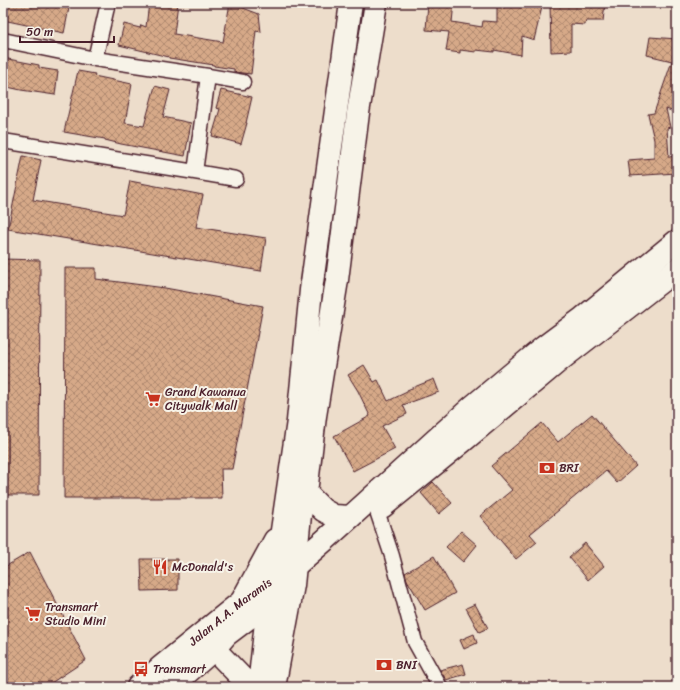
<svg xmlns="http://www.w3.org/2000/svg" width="680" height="690" font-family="Sriracha,sans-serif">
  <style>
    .building { fill: url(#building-cross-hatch); stroke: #4a1f2b }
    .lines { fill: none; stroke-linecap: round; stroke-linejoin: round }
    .minor-casing { stroke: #4a1f2b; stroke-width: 17 }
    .trunk-casing { stroke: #4a1f2b; stroke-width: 25 }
    .minor { stroke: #f7f3e8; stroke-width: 14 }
    .trunk { stroke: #f7f3e8; stroke-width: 22 }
    .labels { text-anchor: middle; stroke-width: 4; stroke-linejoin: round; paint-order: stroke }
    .poi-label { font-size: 12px; fill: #4a1f2b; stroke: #f7f3e8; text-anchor: start }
    .street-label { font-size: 12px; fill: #4a1f2b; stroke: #f7f3e8 }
  </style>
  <defs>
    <pattern id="building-cross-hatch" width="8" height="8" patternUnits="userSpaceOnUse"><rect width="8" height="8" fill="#d6a988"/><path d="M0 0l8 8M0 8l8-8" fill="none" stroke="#b0896f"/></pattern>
  </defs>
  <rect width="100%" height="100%" fill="#edddcb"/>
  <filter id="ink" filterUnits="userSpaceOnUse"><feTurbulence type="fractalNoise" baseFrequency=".025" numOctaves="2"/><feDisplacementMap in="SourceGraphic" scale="8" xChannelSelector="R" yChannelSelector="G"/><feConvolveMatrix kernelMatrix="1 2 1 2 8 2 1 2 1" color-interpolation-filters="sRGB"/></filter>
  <g filter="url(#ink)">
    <path class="building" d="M3,3H43L69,8L64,33L3,20Z
      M149,3H178L174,34L223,42L230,3L259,14L261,32L256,31L251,74L234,72V69L214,66V65L169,58V57L119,45L124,24L140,28L141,25L146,27Z
      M428,3H454L452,22L482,27L483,21L497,22V3H543L534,40L522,36L521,55L494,50V52L476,50V52L460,50V53L446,51L449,32L426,30Z
      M550,3H605L603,21H586L585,25L571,24V51L551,52Z
      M650,37L677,39V113L666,109L670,127L667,128L669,157L677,156V173L630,176L628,160L654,158V140L648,114L654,113L672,61L647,55Z
      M3,58L39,65V68L58,71L55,95L21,90L3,86Z
      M78,71L95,74L94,76L132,84L125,123L144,126L155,86L170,90L163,117L191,123L185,156L121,144L105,140V139L64,132Z
      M221,90L252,97L246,123H247L241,144L212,136L220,109L216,108Z
      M23,156L41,160L33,200L123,215L130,181L203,195L196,227L266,238L261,271L8,229Z
      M3,259L40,260L39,495H3Z
      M65,268H96V279L165,288L263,306L232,469H221L222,498H64Z
      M364,365L374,382L378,380L388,401L407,392V390L434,379L439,392L403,405L407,414L382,426L395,449L353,471L334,436L370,416L358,391L348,375Z
      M592,414L636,466L617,483L606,471L530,534L537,542L516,559L480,516L512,490L491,466L542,423L558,442Z
      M433,482L452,503L439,514L421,493Z
      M461,531L477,545L463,562L446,547Z
      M585,543L604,566L588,580L569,557Z
      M30,552L86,660L45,687H3V568Z
      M434,556L455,593L425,610L407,580L405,573Z
      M141,559H178V590L142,591Z
      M475,604L488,628L479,632L466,608Z
      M474,634L477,643L464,649L460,640Z
      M463,664L466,674L446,680L440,670Z"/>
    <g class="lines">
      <defs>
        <path id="minor" d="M108,3L95,59L208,76L195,172L236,179
          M3,40L95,59
          M208,76L243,82
          M3,141L195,172
          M377,511L392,556L415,642L440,687"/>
        <g id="trunk">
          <path d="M306,493L323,510L334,516L350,517"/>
          <path d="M382,507L463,441L560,360L677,269"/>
          <path d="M244,597L275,540"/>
          <path d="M214,649L241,677L247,687"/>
          <path id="s1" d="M138,687L161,667L241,602L274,578L295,566L325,540L472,407L544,347L583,318L677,241"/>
          <path d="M171,687L214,649L226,635L275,598"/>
          <path d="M259,687L268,603L280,544L298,421L311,290L351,3"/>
          <path d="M274,687L293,585L300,515L306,493L315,416L337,280L358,113L376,3"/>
        </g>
      </defs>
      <use href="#minor" class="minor-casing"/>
      <use href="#trunk" class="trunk-casing"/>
      <use href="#minor" class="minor"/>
      <use href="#trunk" class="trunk"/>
    </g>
  </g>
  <defs>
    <symbol id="supermarket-bare" viewBox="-9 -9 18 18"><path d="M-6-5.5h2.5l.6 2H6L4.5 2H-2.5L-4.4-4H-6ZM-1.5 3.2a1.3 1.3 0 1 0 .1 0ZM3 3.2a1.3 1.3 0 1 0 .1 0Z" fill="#c8321e" stroke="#f7f3e8" stroke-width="2.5" paint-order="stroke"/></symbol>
    <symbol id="bank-bare" viewBox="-9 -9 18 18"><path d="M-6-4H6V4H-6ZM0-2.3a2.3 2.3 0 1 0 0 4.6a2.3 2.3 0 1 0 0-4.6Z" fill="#c8321e" stroke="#f7f3e8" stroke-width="2.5" paint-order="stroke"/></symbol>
    <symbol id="restaurant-bare" viewBox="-9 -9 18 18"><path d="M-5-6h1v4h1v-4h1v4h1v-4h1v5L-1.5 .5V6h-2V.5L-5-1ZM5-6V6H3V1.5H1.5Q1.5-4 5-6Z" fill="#c8321e" stroke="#f7f3e8" stroke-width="2.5" paint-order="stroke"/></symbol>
    <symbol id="bus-bare" viewBox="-9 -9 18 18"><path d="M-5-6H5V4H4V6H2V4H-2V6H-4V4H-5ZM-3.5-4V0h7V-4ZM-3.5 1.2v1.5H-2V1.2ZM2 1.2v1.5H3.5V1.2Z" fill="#c8321e" stroke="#f7f3e8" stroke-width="2.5" paint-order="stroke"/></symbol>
  </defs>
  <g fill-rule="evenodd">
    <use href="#supermarket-bare" x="142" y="388" width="22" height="22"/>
    <use href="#bank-bare" x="536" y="457" width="22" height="22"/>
    <use href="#restaurant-bare" x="149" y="556" width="22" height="22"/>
    <use href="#supermarket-bare" x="22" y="603" width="22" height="22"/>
    <use href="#bank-bare" x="373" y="654" width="22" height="22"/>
    <use href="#bus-bare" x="130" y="658" width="22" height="22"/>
  </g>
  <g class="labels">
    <g class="poi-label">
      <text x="165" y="396">Grand Kawanua<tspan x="165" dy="14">Citywalk Mall</tspan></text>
      <text x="559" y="472">BRI</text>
      <text x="172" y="571">McDonald's</text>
      <text x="45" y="611">Transmart<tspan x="45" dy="14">Studio Mini</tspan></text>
      <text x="396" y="669">BNI</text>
      <text x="153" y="673">Transmart</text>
    </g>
    <g class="street-label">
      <text dy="4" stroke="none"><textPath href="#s1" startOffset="119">Jalan A.A. Maramis</textPath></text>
    </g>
  </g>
  <rect width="680" height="690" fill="none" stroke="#f7f3e8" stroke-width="16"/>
  <rect x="8" y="8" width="664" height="674" fill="none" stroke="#4a1f2b" stroke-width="1.5" filter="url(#ink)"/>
  <path d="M20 36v6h94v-6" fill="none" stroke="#4a1f2b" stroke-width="2"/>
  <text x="26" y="36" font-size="12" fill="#4a1f2b" stroke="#f7f3e8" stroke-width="3" paint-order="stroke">50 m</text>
</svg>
